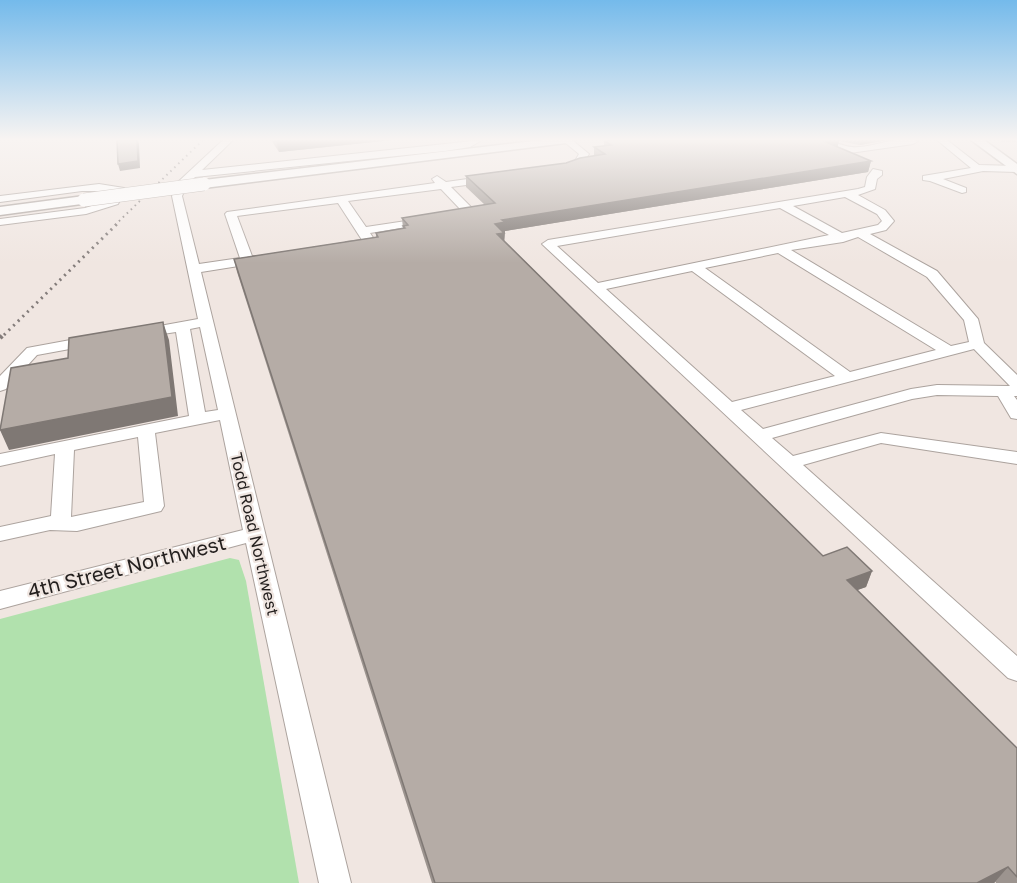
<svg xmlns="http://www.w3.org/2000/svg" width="1017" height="883" font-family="'Golos Text',sans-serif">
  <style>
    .green { fill: #b1e1ad }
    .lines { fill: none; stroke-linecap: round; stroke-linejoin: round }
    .minor-casing { stroke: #aca39e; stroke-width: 2 }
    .major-casing { stroke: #aca39e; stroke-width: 3 }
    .path { stroke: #b2a9a6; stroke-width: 1.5; stroke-dasharray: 4 1.5; stroke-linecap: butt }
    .minor { fill: #fff; fill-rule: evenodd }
    .major { fill: #fff; fill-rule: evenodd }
    .rail-far2 { stroke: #837c7a; stroke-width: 2; stroke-dasharray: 1.5 4; stroke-linecap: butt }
    .rail-far1 { stroke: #837c7a; stroke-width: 3; stroke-dasharray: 2 4.5; stroke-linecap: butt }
    .rail { stroke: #837c7a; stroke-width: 4.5; stroke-dasharray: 3 5; stroke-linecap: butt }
    .major-bridge-casing { stroke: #aca39e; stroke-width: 14; stroke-linecap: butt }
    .major-bridge { stroke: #fff; stroke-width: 13 }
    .wall { fill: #9c948f }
    .shaded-wall { fill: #7f7874 }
    .building { fill: #b5aca6; stroke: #7f7874; stroke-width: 1.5 }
    .labels { text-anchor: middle; stroke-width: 4.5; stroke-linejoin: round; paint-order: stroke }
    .street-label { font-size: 16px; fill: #231f1e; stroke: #f0e6e1 }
    .near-street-label { font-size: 20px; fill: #231f1e; stroke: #f0e6e1 }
  </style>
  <rect width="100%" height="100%" fill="#f0e6e1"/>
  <path class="green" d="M230,558L239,560L246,581L299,883H0V619Z"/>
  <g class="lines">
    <defs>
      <path id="minor" d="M223,140H233L202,170L482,140L470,147L445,151L195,177L187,185L182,196L199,264L240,258L225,214L227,212L435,183L432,179L437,176L446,182L489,176L494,179L489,182L451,187L476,212L453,220L447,217L462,211L441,189L348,201L366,227L426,218L432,221L426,224L370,233L376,242L374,245L346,248V242L362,240L338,203L237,216L252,256H261L263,259L257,263L201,272L351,883H319L246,543L0,609V591L243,530L220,420L155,433L164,506L161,511L77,531L50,530L0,541V527L51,516L55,454L0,466V454L189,416L176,332L143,337L136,333L143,329L198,319L172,196L178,182ZM200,327L218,410L205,412L190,329ZM138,437L144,502L71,517L74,450Z
        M562,140H572L589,154L581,165L561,172L556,169L558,167L575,161L579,154Z
        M819,140C832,139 840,146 852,147C873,149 898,134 918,141L913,144L850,153Z
        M937,140H947L979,165L1017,166V172L983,171L943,179L966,188V192L962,193L930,181L923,180V176L971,168Z
        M873,169L882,171V175L877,179L875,189L858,195L885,210L894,221L886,230L870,234L937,271L978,319L984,343L1017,375V396H1014L1017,400V419L1011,418L998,396L937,395L912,399L772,438L793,456L881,433L1017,452V464L881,443L803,465L1017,656V681L1008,678L542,244L548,240L858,189L865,187L867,177ZM845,197L877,214L882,221L878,225L842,233L793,206ZM780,208L829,235L598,283L557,246ZM858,237L927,277L964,320L969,342L951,346L791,250L843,242ZM778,253L936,350L850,372L705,268ZM692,271L835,376L732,402L606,289ZM974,349L1010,386L937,385L911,389L763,429L741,410Z
        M99,184L124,188L125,190L118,204L86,214L0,225V219L85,208L110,200L114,191H82L0,202V196Z
        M92,336L97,338L100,341L97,344L37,355L6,389L0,391V376L27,348Z"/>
      <path id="major" d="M542,140H572L566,143L204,188L198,184L204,180Z
        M971,140H984L1017,164V174Z
        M84,196L91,200L89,203L0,215V207Z"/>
    </defs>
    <use href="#minor" class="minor-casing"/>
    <use href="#major" class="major-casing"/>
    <path class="path" d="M1001,141H1017"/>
    <use href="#minor" class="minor"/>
    <use href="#major" class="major"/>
    <path class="rail-far2" d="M115,225L203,140"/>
    <path class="rail-far1" d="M4,335L117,224"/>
    <path class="rail" d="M0,338L5,333"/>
    <defs>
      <path id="major-bridge" d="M84,200L204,184"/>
    </defs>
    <use href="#major-bridge" class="major-bridge-casing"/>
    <use href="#major-bridge" class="major-bridge"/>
  </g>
  <path class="wall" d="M271,140H392L279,152Z
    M612,140H887L860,145L839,141L837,147L871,161L868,172L505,231L504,241L823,556L872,571L866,587L857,590L1017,748V883H996V882L994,883H432L237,272L234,259L376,237V233L403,229L402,218L485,205L466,187V176L566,163L594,156V147L604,146V141Z"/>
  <path class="shaded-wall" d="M138,140L139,144L140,168L120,171L118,164Z
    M276,140H392L279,152Z
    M839,140L837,150L826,142Z
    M861,140H887L860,145Z
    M871,161L868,172L505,231L504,245L495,236V224L502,220Z
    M163,322L169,340L178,416L9,450L0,430Z
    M872,571L866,587L841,596L847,580Z
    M1008,867L994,883H977Z"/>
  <path class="building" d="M117,140H137L138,161L118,164Z
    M612,140H839L826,142L871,161L502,220L505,222L495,224L504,233L497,234L823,556L847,547L872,571L847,580L1017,748V877L1008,867L977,883H435L234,259L378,237L376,233L405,228L403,226L408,225L402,218L495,203L466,176L566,163L580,158L605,154L594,147L611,145L604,141Z
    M163,322L172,397L0,430L11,368L68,358L69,338Z"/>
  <linearGradient id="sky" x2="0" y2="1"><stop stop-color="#74baeb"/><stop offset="0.53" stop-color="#f8f4f2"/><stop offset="1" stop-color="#f8f4f2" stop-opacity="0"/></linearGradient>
  <rect width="1017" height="263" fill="url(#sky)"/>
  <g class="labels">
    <g class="street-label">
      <text transform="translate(255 534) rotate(77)" y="6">Todd Road Northwest</text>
    </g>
    <g class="near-street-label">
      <text transform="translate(127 567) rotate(-14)" y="7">4th Street Northwest</text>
    </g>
  </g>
</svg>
